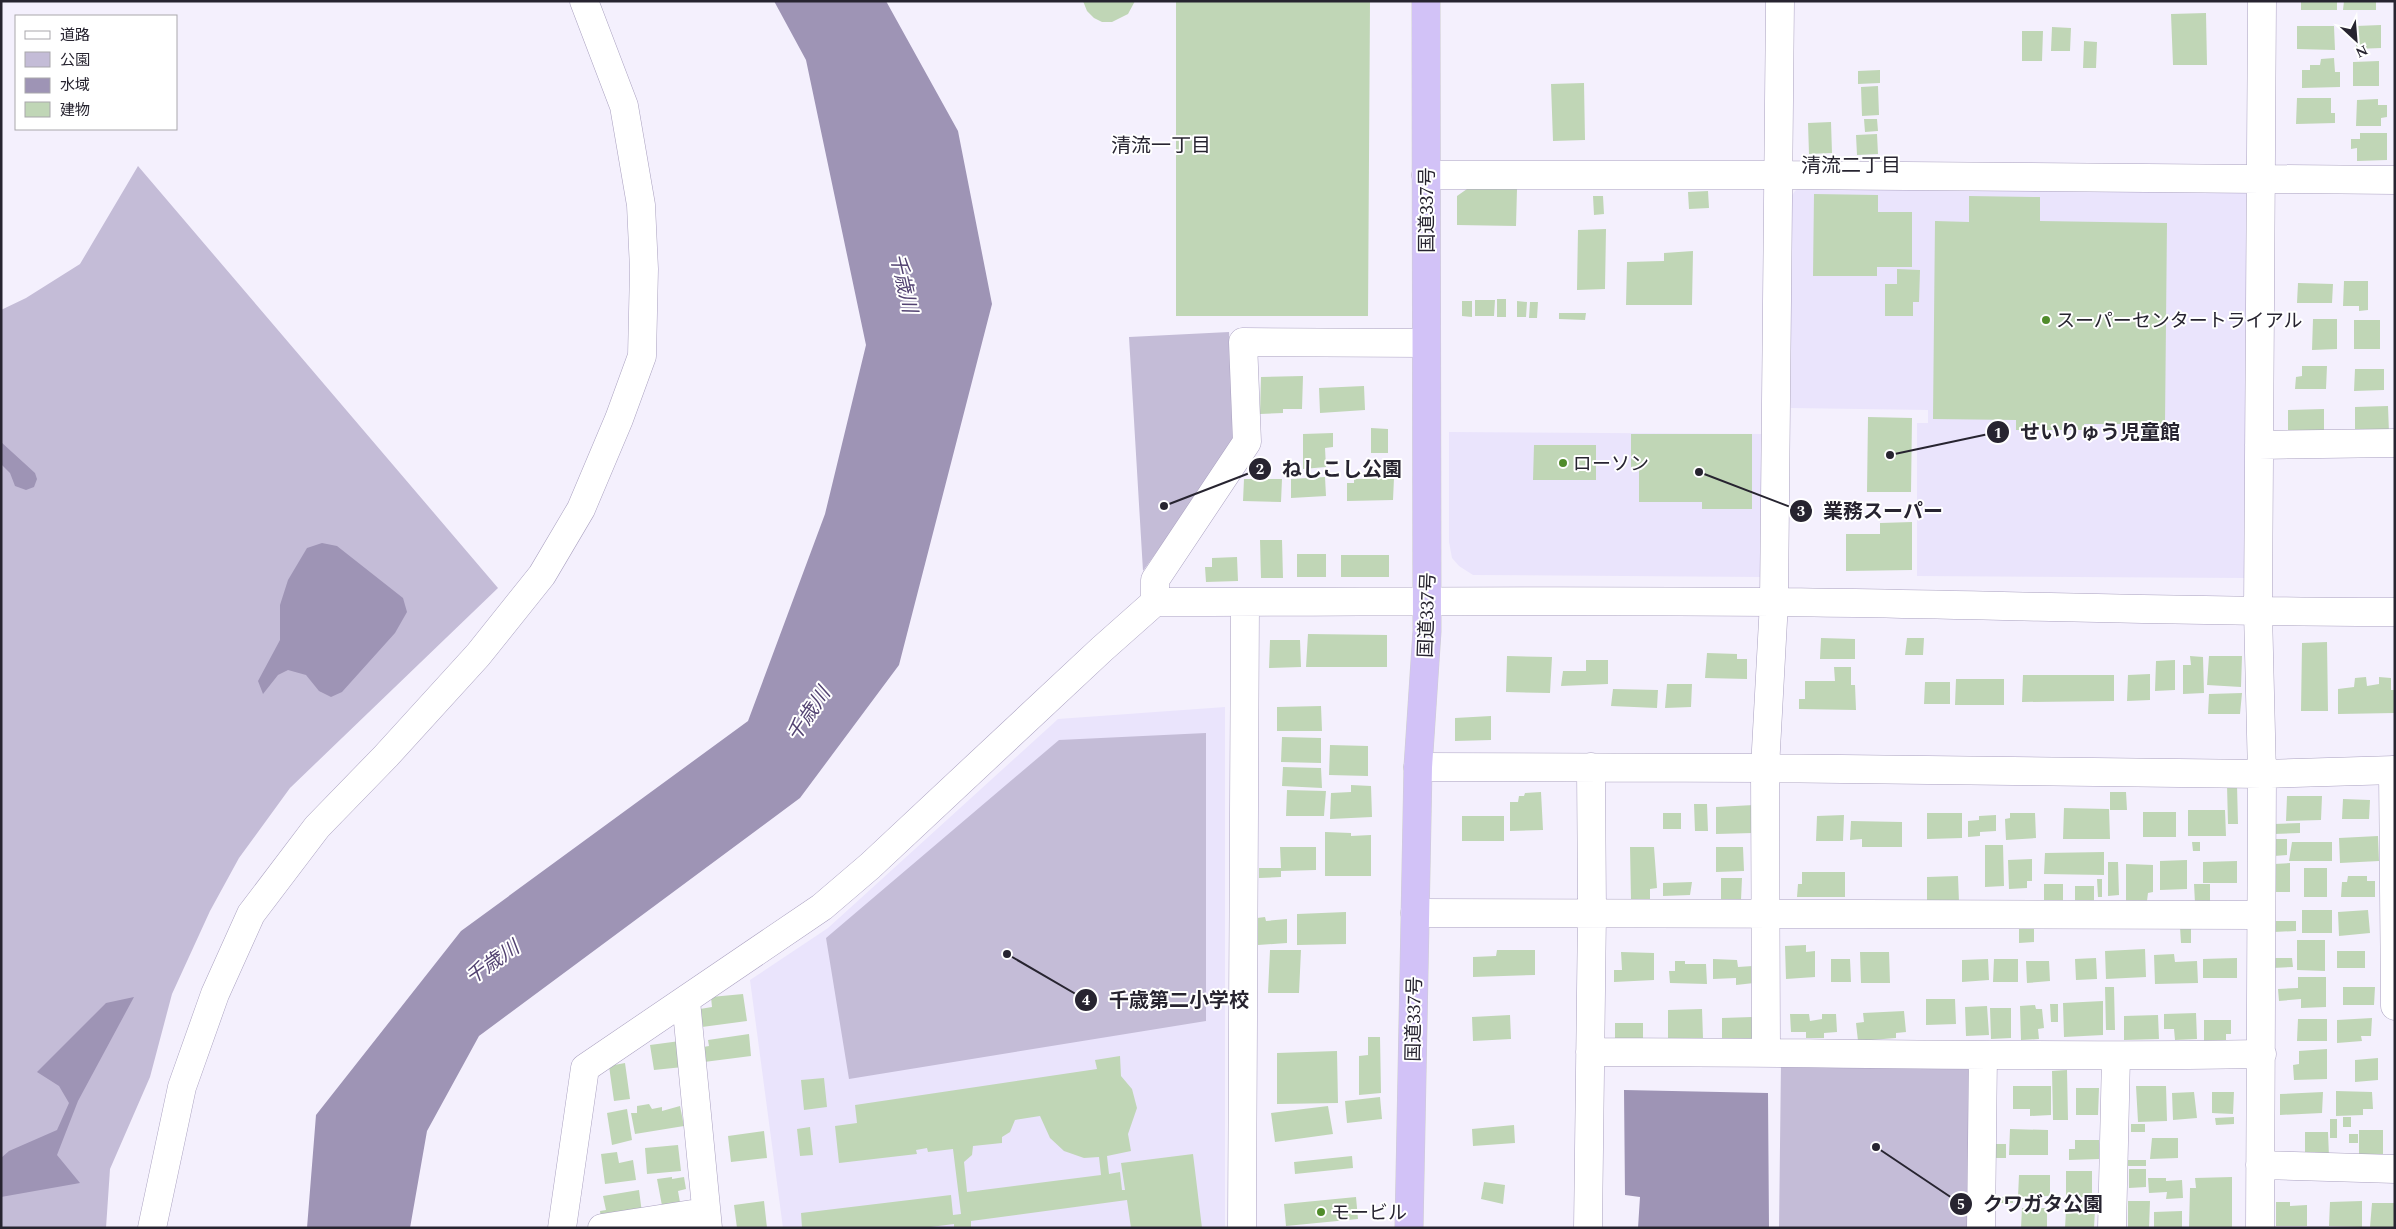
<svg xmlns="http://www.w3.org/2000/svg" width="2396" height="1229" font-family="Spectral,'Noto Sans JP',serif">
  <style>
    .built { fill: #eae4fc }
    .green { fill: #c4bcd7 }
    .water { fill: #9e94b5 }
    .building { fill: #c0d6b6; fill-rule: evenodd }
    .lines { fill: none; stroke-linecap: round; stroke-linejoin: round }
    .minor-casing { stroke: #aaa1c0; stroke-width: 29 }
    .highway-casing { stroke: #cfcfd1; stroke-width: 29 }
    .minor { stroke: #fff; stroke-width: 28 }
    .highway { stroke: #d2c2f7; stroke-width: 28 }
    .poi-dot { fill: #508c2b; stroke: #fff; stroke-width: 2 }
    .labels { text-anchor: middle; stroke-width: 4; stroke-linejoin: round; paint-order: stroke }
    .street-label { font-size: 19px; fill: #272430; stroke: #fff }
    .poi-label { font-size: 19px; fill: #272430; stroke: #fff; text-anchor: start }
    .neighbourhood-label { font-size: 20px; fill: #272430; stroke: #fff }
    .water-label { font-size: 20px; font-style: italic; fill: #524271; stroke: #fff }
    .leader { fill: none; stroke: #272430; stroke-width: 2 }
    .callout-dot { fill: #272430; stroke: #fff; stroke-width: 2 }
    .mark-label { font-size: 15px; text-anchor: middle; font-weight: bold; fill: #fff }
    .callout-label { font-size: 20px; text-anchor: middle; font-weight: bold; fill: #272430; stroke: #fff; stroke-width: 4; stroke-linejoin: round; paint-order: stroke }
  </style>
  <rect width="100%" height="100%" fill="#f4f0fd"/>
  <path class="built" d="M1802,186L2249,190L2244,578L1917,576V423H1928V410L1791,408V197L1795,191Z
    M1449,432L1763,434L1760,577L1473,575L1459,566L1452,558L1449,542Z
    M1225,707V1228H783L750,980L828,928L1058,719Z"/>
  <path class="green" d="M138,166L498,588L290,788L239,858L210,911L172,994L150,1077L110,1169L106,1228H1V310L26,298L80,264Z
    M1229,332L1236,441L1143,571L1129,337Z
    M1206,733V1021L849,1079L826,938L1059,740Z
    M1781,1063L1973,1066L1971,1228H1779Z"/>
  <path class="water" d="M774,1H886L958,131L992,304L899,665L800,798L479,1036L427,1131L410,1228H307L316,1115L461,931L748,721L825,514L866,345L806,60Z
    M1,442L35,473L37,479L34,487L26,490L15,486L10,473L1,464Z
    M322,543L337,546L403,598L407,612L395,633L342,692L331,697L319,691L306,675L288,670L278,675L263,694L258,681L280,640V605L288,580L307,548Z
    M134,997L78,1101L57,1155L80,1183L1,1197V1158L9,1151L57,1130L69,1103L59,1086L37,1072L106,1003Z
    M1624,1090L1768,1093L1769,1228H1638L1640,1197L1625,1195Z"/>
  <path class="building" d="M1083,1H1135L1128,14L1112,22H1102L1094,18L1087,11Z
    M1176,1H1370L1368,316H1176Z
    M2301,1H2337V10H2301Z
    M2344,1H2376V10H2343Z
    M2206,13L2207,65H2173L2171,14Z
    M2381,25V48L2356,49V26Z
    M2297,26H2334L2335,50L2297,49Z
    M2052,27L2071,28L2070,51H2051Z
    M2022,31H2043L2042,61H2022Z
    M2084,41L2097,42L2096,68H2083Z
    M2334,58L2335,72H2340V87L2302,88V70H2310V65H2320L2321,59Z
    M2379,61V86H2353V62Z
    M1880,70V83L1858,84V71Z
    M1584,83L1585,140L1553,141L1551,84Z
    M1878,86L1879,115L1862,116L1861,87Z
    M2297,98H2331V113H2335V123L2296,124Z
    M2378,99V105H2387V117L2381,118V126H2356L2357,100Z
    M1864,119H1877L1878,131L1865,132Z
    M1831,122L1832,153L1809,154L1808,123Z
    M2360,133H2387V160L2357,161V148L2351,149V139H2360Z
    M1877,134L1878,154L1857,155L1856,135Z
    M1467,189H1517L1516,226L1457,225V196Z
    M1708,191L1709,208L1689,209L1688,192Z
    M1814,194L1878,195V212H1912V267H1877V276H1813Z
    M1593,196H1603L1604,214L1594,215Z
    M1969,196L2040,197V221L2167,223L2165,424H2084V430H2016V420L1933,419L1935,221L1969,222Z
    M1606,229L1605,289L1577,290L1578,230Z
    M1693,251L1692,305H1626L1627,262L1664,261V253Z
    M1897,269L1920,270L1919,302H1913V316H1885V284H1897Z
    M2344,281H2368V310L2359,311V306H2343Z
    M2298,283L2333,284L2332,303H2297Z
    M1497,299H1506V317H1497Z
    M1475,300H1495L1494,316H1475Z
    M1462,301H1472V317L1462,316Z
    M1517,301L1527,302L1526,317H1517Z
    M1530,302H1538L1537,318H1529Z
    M1559,313H1586L1585,320L1559,319Z
    M2313,319H2337V349L2312,350Z
    M2354,320H2380V349H2354Z
    M2302,366H2327L2326,389H2295L2296,377L2302,376Z
    M2355,369H2384V390L2354,391Z
    M1303,376L1302,409H1283V413L1260,414L1261,377Z
    M1364,386L1365,410L1320,413L1319,388Z
    M2388,406L2389,433H2355V407Z
    M2324,409V430H2288V410Z
    M1868,417L1912,418L1911,492H1867Z
    M1371,428L1388,429V453H1371Z
    M1333,433V447L1325,448L1326,467L1303,469V434Z
    M1631,434H1752V509H1702V502H1639V470H1631Z
    M1534,445H1596V480H1533Z
    M1325,477L1326,496L1291,498V479Z
    M1394,478L1393,500L1347,501V483H1354V479Z
    M1244,479H1282L1281,502L1243,501Z
    M1912,522V570L1846,571V534H1880V523Z
    M1260,540H1282L1283,578H1261Z
    M1297,554H1326V577H1297Z
    M1341,555H1389V577H1341Z
    M1237,557L1238,581L1206,582L1205,567H1212V558Z
    M1308,634L1387,635V667H1306Z
    M1821,638L1855,639V659H1820Z
    M1907,638H1924L1923,655H1905Z
    M1270,640H1300L1301,667L1269,668Z
    M2327,642L2328,711H2301L2302,643Z
    M1707,653L1737,654V659H1747V679L1705,678Z
    M1507,656L1552,657L1550,693L1506,692Z
    M2190,656L2203,657L2204,693L2183,694V665H2191Z
    M2209,656H2242L2241,687L2207,685Z
    M1586,660H1608V684L1561,686L1563,671H1586Z
    M2175,660V690L2155,691L2156,661Z
    M1834,667H1851V685H1855L1856,710L1799,709V699H1805V681H1835Z
    M2150,674V700L2127,701L2128,675Z
    M2023,675H2114V701L2022,702Z
    M2366,677L2367,686L2379,684V677L2391,678V690H2395V713L2338,714V689L2354,687L2355,678Z
    M1956,679H2004V705H1955Z
    M1925,682H1950V704H1924Z
    M1667,684H1692L1691,707L1665,708Z
    M1613,689L1658,690L1657,708L1611,706Z
    M2242,693L2240,714H2208L2209,694Z
    M1321,706L1322,731H1277V707Z
    M1491,716V740L1455,741V718Z
    M1282,737L1321,738V763L1281,762Z
    M1330,745L1368,746V776L1329,775Z
    M1283,767L1321,768L1322,788L1282,786Z
    M1351,785L1371,786L1372,817L1330,819L1331,793L1351,792Z
    M2227,785H2237L2238,824H2228Z
    M1287,790L1326,791L1324,816H1286Z
    M1541,792L1543,830L1510,831V802H1518L1519,796H1524L1525,793Z
    M2110,792H2126L2127,810H2110Z
    M2287,796H2322L2321,820L2286,821Z
    M2343,799L2370,800L2369,819H2342Z
    M1694,804H1707L1708,831H1695Z
    M1754,805L1753,833L1716,834V807Z
    M2064,808L2109,809L2110,839H2063Z
    M2188,810H2225L2226,836H2188Z
    M2143,812H2176V837H2143Z
    M1663,813H1681V829H1663Z
    M1927,813H1962V838L1927,839Z
    M2010,813H2035L2036,838L2006,840L2005,819L2010,818Z
    M1844,815L1843,841H1816L1817,816Z
    M1996,815V831L1980,832V836L1968,837V821L1979,820V816Z
    M1462,816H1504V841H1462Z
    M1851,821L1902,822V847H1862V839L1850,840Z
    M2300,823V833L2274,834V824Z
    M1325,832L1351,833V836L1371,835V876H1325Z
    M2378,836L2379,861L2340,863L2339,838Z
    M2274,839H2287V855L2274,856Z
    M2192,842H2200V851H2193Z
    M2292,842H2332V861H2289Z
    M1985,845H2003L2004,886L1985,887Z
    M1280,847H1316V870L1281,871V877L1259,878V868H1281Z
    M1630,847H1654L1657,888L1650,889V899L1631,900Z
    M1716,847H1743L1744,871L1716,872Z
    M2104,852V875L2044,874L2045,853Z
    M2032,859V881H2027V888L2009,889L2008,860Z
    M2187,860V889L2160,890V861Z
    M2237,861V883H2203V862Z
    M2108,862H2118L2119,895L2108,896Z
    M2290,863V892H2275L2274,864Z
    M2126,864L2153,865V892L2148,893L2147,901H2126Z
    M2304,868H2327V897H2304Z
    M1802,872H1845V897H1797L1798,884H1802Z
    M1958,876L1959,902L1927,903V877Z
    M2348,876H2367V881H2375V897H2341L2342,882H2347Z
    M1721,878H1742L1741,900L1721,901Z
    M2097,879H2102V897H2098Z
    M1692,882L1690,895L1663,896V883Z
    M2044,884H2063V902H2044Z
    M2194,884H2210V902L2195,903Z
    M2075,886H2094V902H2075Z
    M2302,910H2332V933H2302Z
    M2368,910L2370,933L2339,936L2338,912Z
    M1346,912V944L1297,945V914Z
    M1265,917L1266,921L1287,919V943L1258,945L1257,918Z
    M2274,921H2296V931L2274,932Z
    M2180,927H2191V943H2181Z
    M2019,929H2034V942L2019,943Z
    M2297,940H2325V971L2297,970Z
    M1806,945V952L1815,951V977L1786,979L1785,946Z
    M2145,949L2146,977L2106,979L2105,951Z
    M1270,950H1301L1299,993H1268Z
    M1497,950H1535V975L1473,977V957L1496,956Z
    M2337,951H2365V968H2337Z
    M1621,952L1654,953V980L1614,982V970H1622Z
    M1860,952H1889L1890,983H1861Z
    M2174,954L2175,962L2197,961L2198,983L2155,984L2154,955Z
    M2096,958L2097,979L2076,980L2075,959Z
    M2237,958V978H2203V959Z
    M2272,958H2292L2293,967L2272,968Z
    M1713,959L1737,960L1738,967L1753,966L1754,983L1736,985V978L1713,979Z
    M1831,959H1850L1851,982H1831Z
    M1988,959L1989,980L1962,982V960Z
    M1994,959H2018V982H1993Z
    M1675,961H1685V964H1706L1707,984L1670,983L1669,971H1675Z
    M2026,961H2049L2050,981L2027,983Z
    M2298,977H2326V1007L2301,1008V999L2279,1001L2278,989L2298,988Z
    M2105,987H2114L2115,1030H2106Z
    M2343,987H2375L2374,1005H2343Z
    M743,994L747,1021L702,1027L700,1009L712,1007L711,997Z
    M1926,999H1955L1956,1024L1926,1025Z
    M2103,1001V1035L2064,1037L2063,1003Z
    M2050,1004H2058V1022H2051Z
    M2035,1005L2036,1009H2042L2044,1028L2038,1029L2039,1039L2021,1040L2020,1006Z
    M1987,1006L1989,1035L1966,1036L1965,1007Z
    M1990,1008H2011V1038L1991,1039Z
    M1702,1009L1703,1038H1668V1010Z
    M1904,1011L1906,1032L1896,1033V1038L1858,1041L1856,1023L1864,1022L1863,1013Z
    M2196,1013L2197,1039L2175,1040L2174,1029H2164V1014Z
    M1790,1014H1809L1810,1021L1822,1019V1014H1836L1837,1032L1824,1033V1038H1806V1032H1791Z
    M1510,1015L1511,1039L1473,1041L1472,1017Z
    M2158,1015L2159,1039L2124,1040V1016Z
    M1752,1017L1753,1039L1722,1041V1018Z
    M2372,1018L2371,1036H2361L2362,1041L2337,1043V1020Z
    M2298,1019H2327V1041H2297Z
    M2204,1020H2231V1034H2226V1042H2204Z
    M1615,1023H1643V1041L1615,1042Z
    M749,1034L751,1056L704,1062L703,1047L709,1046L708,1040Z
    M1368,1037H1380L1381,1093L1359,1095V1056L1368,1055Z
    M680,1041L683,1067L654,1070L650,1045Z
    M2327,1049V1079L2294,1080L2293,1065L2299,1064V1051Z
    M1337,1051L1338,1103L1277,1104V1053Z
    M1120,1056L1121,1076L1132,1089L1137,1108L1128,1134L1131,1151L1107,1156L1109,1174L1120,1172L1122,1190H1125L1121,1163L1193,1154L1202,1228H1131L1127,1200L971,1221V1228H954V1224L923,1228H802L801,1213L951,1195L953,1215L961,1214L953,1149L928,1152L927,1148L916,1150L917,1154L839,1163L835,1126L857,1123L855,1105L1097,1069L1095,1060ZM1040,1116L1050,1138L1064,1151L1084,1158L1099,1157L1101,1175L967,1192L964,1162L972,1155L973,1146L1002,1143V1137L1010,1132L1015,1120Z
    M2378,1058V1080L2355,1082V1060Z
    M625,1063L630,1099L614,1101L609,1066Z
    M2067,1070L2068,1120H2053L2052,1071Z
    M824,1078L827,1107L804,1110L801,1080Z
    M2013,1086H2051V1115L2030,1116V1109H2013Z
    M2136,1086H2166L2167,1121L2138,1122Z
    M2076,1088H2099L2098,1115H2076Z
    M2336,1091L2372,1092L2373,1109H2363V1115L2336,1116Z
    M2194,1092L2197,1118L2173,1120L2172,1093Z
    M2212,1092H2234L2233,1114L2212,1113Z
    M2323,1092L2322,1113L2280,1115V1094Z
    M1380,1097L1382,1119L1347,1123L1345,1101Z
    M649,1104L652,1109L662,1107V1111L680,1106L684,1126L635,1134L631,1113H637V1106Z
    M1328,1106L1333,1134L1275,1142L1271,1113Z
    M627,1109L632,1140L612,1145L607,1113Z
    M2234,1117V1124L2216,1125L2215,1118Z
    M2343,1117H2351V1127H2343Z
    M2330,1119H2337V1138H2330Z
    M2131,1124H2145V1132H2131Z
    M1514,1125L1515,1143L1473,1146L1472,1129Z
    M810,1127L813,1155L800,1156L797,1129Z
    M2010,1129L2048,1130V1155H2009Z
    M2359,1130H2383V1154H2359Z
    M764,1131L767,1158L731,1162L728,1136Z
    M2305,1132H2328L2329,1157H2316L2315,1152L2305,1153Z
    M2349,1134H2358V1143H2349Z
    M2152,1138H2178V1158L2150,1159Z
    M2075,1140H2099V1159L2069,1160V1149H2075Z
    M1992,1144H2006V1158H1992Z
    M678,1145L681,1171L647,1174L645,1148Z
    M617,1152L619,1163L633,1160L636,1180L605,1184L601,1154Z
    M1352,1156L1353,1168L1295,1174L1294,1162Z
    M2128,1160H2146V1166H2128Z
    M2129,1169H2146V1187L2129,1188Z
    M2066,1171H2092V1197H2066Z
    M2019,1175H2050V1196L2018,1197Z
    M672,1177V1179L684,1177L686,1189L678,1191L681,1208L663,1211L657,1179Z
    M2232,1177V1228H2189L2190,1188H2196L2195,1178Z
    M2148,1178H2166V1181L2182,1180L2183,1198L2166,1199L2167,1192L2149,1193Z
    M1484,1182L1505,1185L1503,1204L1481,1199Z
    M639,1190L642,1213L601,1219L600,1211L606,1210L603,1196Z
    M1356,1197L1358,1219L1286,1226L1284,1204Z
    M1999,1197H2013V1203H2000Z
    M2058,1200L2059,1208H2050V1201Z
    M2079,1200H2101V1208L2079,1209Z
    M764,1201L767,1228H737L734,1205Z
    M2128,1201H2150L2149,1228H2128Z
    M2362,1201V1227L2329,1226L2330,1202Z
    M2276,1202H2290V1206L2307,1205V1226H2276Z
    M2372,1203H2395V1228L2370,1227Z
    M2022,1208H2047V1228H2021Z
    M2066,1210H2095L2094,1228H2065Z
    M2182,1211V1228H2154V1212Z"/>
  <g class="lines">
    <defs>
      <path id="minor" d="M1426,175H1778L2395,180
        M2259,445L2395,443
        M1155,602V580L1247,442L1243,342L1426,343
        M1418,767L1765,768L2262,774L2395,770
        M2393,770L2395,1006
        M1415,913L2261,915
        M686,1001L708,1228
        M1590,1052C1814,1052 2038,1058 2262,1054
        M1766,1052L1765,768L1774,602L1780,1
        M2260,1165L2395,1169
        M152,1228L182,1087L215,994L251,914L317,827L386,756L478,655L542,575L581,509L619,419L642,356L644,269L641,205L624,106L584,1
        M562,1228L585,1068L822,907L870,866L1102,649L1155,602C1360,602 1566,600 1772,602C1979,604 2187,612 2395,612
        M602,1228L705,1212
        M1242,1228L1245,602
        M1588,1228L1592,913L1591,767
        M1981,1228L1983,1055
        M2112,1228L2116,1057
        M2260,1228L2262,774L2258,612L2262,1"/>
      <path id="highway" d="M1409,1228L1418,767L1427,631L1426,1"/>
    </defs>
    <use href="#minor" class="minor-casing"/>
    <use href="#highway" class="highway-casing"/>
    <use href="#minor" class="minor"/>
    <use href="#highway" class="highway"/>
  </g>
  <g class="poi-dot">
    <circle cx="2046" cy="320" r="5"/>
    <circle cx="1563" cy="463" r="5"/>
    <circle cx="1321" cy="1212" r="5"/>
  </g>
  <g class="labels">
    <g class="street-label">
      <text transform="translate(1426 210) rotate(-90)" y="7">国道337号</text>
      <text transform="translate(1426 615) rotate(-88)" y="7">国道337号</text>
      <text transform="translate(1413 1019) rotate(-89)" y="7">国道337号</text>
    </g>
    <g class="poi-label">
      <text x="2056" y="327">スーパーセンタートライアル</text>
      <text x="1573" y="470">ローソン</text>
      <text x="1331" y="1219">モービル</text>
    </g>
    <g class="neighbourhood-label">
      <text x="1161" y="152">清流一丁目</text>
      <text x="1851" y="172">清流二丁目</text>
    </g>
    <g class="water-label">
      <text transform="translate(904 283) rotate(77)" y="7">千歳川</text>
      <text transform="translate(808 714) rotate(-56)" y="7">千歳川</text>
      <text transform="translate(492 962) rotate(-35)" y="7">千歳川</text>
    </g>
  </g>
  <path class="leader" d="M1890 455L1998 432M1164 506L1260 469M1699 472L1801 511M1007 954L1086 1000M1876 1147L1961 1204"/>
  <g class="callout-dot">
    <circle cx="1890" cy="455" r="5"/>
    <circle cx="1164" cy="506" r="5"/>
    <circle cx="1699" cy="472" r="5"/>
    <circle cx="1007" cy="954" r="5"/>
    <circle cx="1876" cy="1147" r="5"/>
    <circle cx="1998" cy="432" r="12"/>
    <circle cx="1260" cy="469" r="12"/>
    <circle cx="1801" cy="511" r="12"/>
    <circle cx="1086" cy="1000" r="12"/>
    <circle cx="1961" cy="1204" r="12"/>
  </g>
  <g class="mark-label">
    <text x="1998" y="438">1</text>
    <text x="1260" y="474">2</text>
    <text x="1801" y="516">3</text>
    <text x="1086" y="1005">4</text>
    <text x="1961" y="1209">5</text>
  </g>
  <g class="callout-label">
    <text x="2100" y="439">せいりゅう児童館</text>
    <text x="1342" y="476">ねしこし公園</text>
    <text x="1883" y="518">業務スーパー</text>
    <text x="1179" y="1007">千歳第二小学校</text>
    <text x="2043" y="1211">クワガタ公園</text>
  </g>
  <rect width="2396" height="1229" fill="none" stroke="#272430" stroke-width="5"/>
  <rect x="15" y="15" width="162" height="115" fill="#ffffff" stroke="#a9a7ac"/>
  <rect x="25" y="31" width="25" height="8" fill="#ffffff" stroke="#a9a7ac"/>
  <text x="60" y="40" font-size="15" fill="#272430">道路</text>
  <rect x="25" y="52" width="25" height="15" fill="#c4bcd7" stroke="#a9a7ac"/>
  <text x="60" y="65" font-size="15" fill="#272430">公園</text>
  <rect x="25" y="78" width="25" height="15" fill="#9e94b5" stroke="#a9a7ac"/>
  <text x="60" y="90" font-size="15" fill="#272430">水域</text>
  <rect x="25" y="102" width="25" height="15" fill="#c0d6b6" stroke="#a9a7ac"/>
  <text x="60" y="115" font-size="15" fill="#272430">建物</text>
  <g transform="translate(2356 40) rotate(154)" stroke="#ffffff" stroke-width="4" paint-order="stroke">
  <path d="M0-4L9 19L0 12L-9 19Z" fill="#272430"/>
  <text y="-8" font-size="14" font-weight="bold" text-anchor="middle" fill="#272430">N</text>
  </g>
</svg>
